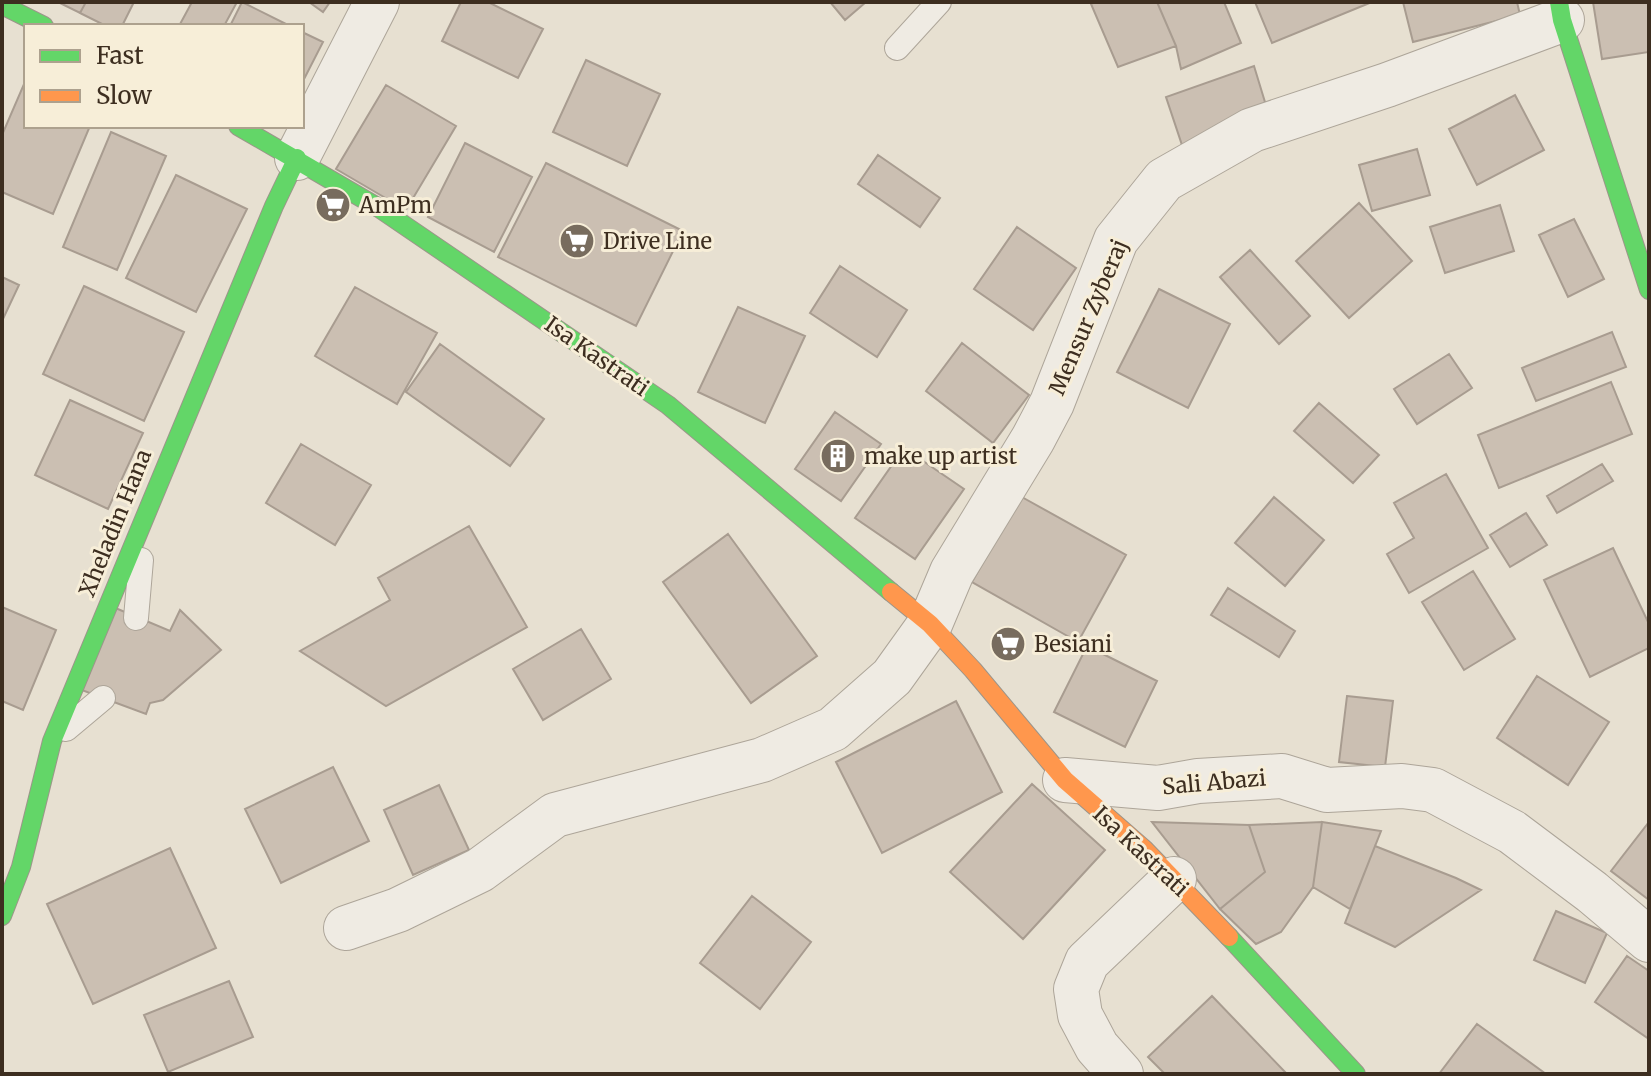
<svg xmlns="http://www.w3.org/2000/svg" width="1651" height="1076" font-family="Merriweather,serif">
  <style>
    .building { fill: #cbbfb2; stroke: #a89c90; stroke-width: 2 }
    .lines { fill: none; stroke-linecap: round; stroke-linejoin: round }
    .lane-casing { stroke: #ada599; stroke-width: 26 }
    .street-casing { stroke: #ada599; stroke-width: 46 }
    .fast-casing { stroke: #9c958a; stroke-width: 20 }
    .slow-casing { stroke: #9c958a; stroke-width: 20 }
    .lane { stroke: #efebe3; stroke-width: 24 }
    .street { stroke: #efebe3; stroke-width: 44 }
    .fast { stroke: #63d668; stroke-width: 18 }
    .slow { stroke: #ff974d; stroke-width: 18 }
    .labels { text-anchor: middle; stroke-width: 6; stroke-linejoin: round; paint-order: stroke }
    .poi-label { font-size: 22px; fill: #3d2e20; stroke: #f7eed8; text-anchor: start }
    .street-label { font-size: 22px; fill: #3d2e20; stroke: #f7eed8 }
  </style>
  <rect width="100%" height="100%" fill="#e7e0d1"/>
  <path class="building" d="M58,2H86L80,13Z
    M86,2H134L122,26H106L80,13Z
    M192,2H237L224,26H179Z
    M242,2L290,26H230Z
    M309,2H330L323,12Z
    M461,2H488L543,29L518,78L442,41Z
    M830,2H866L845,20Z
    M1095,2H1157L1176,46L1118,67L1091,4Z
    M1157,2H1224L1241,43L1181,69L1176,46Z
    M1255,2H1372L1272,43Z
    M1403,2H1517L1520,15L1413,42Z
    M1593,2H1649V52L1602,59Z
    M302,32L323,42L302,83Z
    M586,60L660,94L627,166L553,132Z
    M1254,66L1268,112L1184,151L1166,97Z
    M24,84L26,85V126H90L53,214L2,192V135Z
    M386,85L456,126L406,210L336,169Z
    M1515,95L1544,150L1477,185L1449,129Z
    M111,132L166,156L117,270L63,247Z
    M465,143L532,177L494,252L428,217Z
    M1417,149L1430,195L1372,211L1359,165Z
    M878,155L940,198L920,227L858,184Z
    M546,163L683,231L636,326L498,257Z
    M176,175L247,209L196,312L126,278Z
    M1359,203L1412,261L1349,318L1296,261Z
    M1500,205L1514,251L1445,273L1430,227Z
    M1574,219L1604,279L1568,297L1539,235Z
    M1017,227L1076,268L1033,330L974,289Z
    M1250,250L1310,316L1279,344L1220,277Z
    M840,266L907,310L877,357L810,313Z
    M2,277L19,285L2,321Z
    M84,286L184,332L144,421L43,374Z
    M355,287L437,333L397,404L315,356Z
    M1159,289L1230,324L1188,408L1117,372Z
    M738,307L805,336L765,423L698,392Z
    M1612,332L1626,367L1536,401L1522,368Z
    M962,343L1029,395L993,443L926,391Z
    M440,344L544,419L510,466L406,392Z
    M1449,354L1472,388L1417,424L1394,389Z
    M1611,382L1632,434L1499,488L1478,435Z
    M70,400L143,433L108,509L35,475Z
    M1319,403L1379,455L1353,483L1294,431Z
    M835,412L881,444L841,501L795,469Z
    M301,444L371,485L335,545L266,503Z
    M904,448L964,489L915,559L855,518Z
    M1602,464L1613,481L1557,513L1547,496Z
    M1446,474L1488,548L1409,593L1387,554L1414,538L1394,503Z
    M1020,496L1126,555L1078,642L972,582Z
    M1274,497L1324,540L1285,586L1235,543Z
    M1526,513L1547,545L1510,567L1490,535Z
    M469,526L527,627L386,706L300,651L390,600L378,578Z
    M728,534L817,656L751,703L663,582Z
    M1613,548L1649,624V648L1590,677L1544,580Z
    M1473,571L1515,639L1464,670L1422,602Z
    M1228,588L1295,631L1279,657L1211,615Z
    M2,607L56,630L23,710L2,701Z
    M113,607L170,631L180,610L221,650L163,700L150,703L146,714L103,698L79,689Z
    M581,629L611,679L543,720L513,669Z
    M1087,646L1157,681L1125,747L1054,712Z
    M1537,676L1609,722L1568,785L1497,738Z
    M1347,696L1393,701L1385,767L1339,762Z
    M956,701L1002,792L882,853L836,762Z
    M333,767L369,841L281,883L245,809Z
    M1032,784L1105,850L1023,939L950,872Z
    M439,785L469,850L413,875L384,810Z
    M1152,822L1249,825L1265,872L1220,909Z
    M1322,822L1381,831L1350,909L1313,887Z
    M1322,822L1313,887L1281,932L1256,944L1220,909L1265,872L1249,825Z
    M1649,822V900L1611,871Z
    M1375,846L1456,878L1481,890L1395,947L1345,923Z
    M170,848L216,948L93,1004L47,904Z
    M752,896L811,942L760,1009L700,963Z
    M1556,911L1607,933L1585,983L1534,960Z
    M1627,956L1649,971V1039L1595,1002Z
    M229,981L253,1037L168,1072L144,1015Z
    M1212,996L1287,1074H1165L1148,1057Z
    M1477,1024L1546,1074H1439Z"/>
  <g class="lines">
    <defs>
      <path id="lane" d="M897,48L939,2
        M136,618L141,560
        M66,729L103,698"/>
      <path id="street" d="M297,158L377,2
        M1065,780L1158,788L1198,781L1282,776L1327,790L1402,786L1433,790L1512,832L1592,892L1649,940
        M346,928L398,910L480,870L555,815L762,760L833,729L892,677L930,624L952,572L1033,439L1052,403L1116,240L1164,180L1252,130L1387,85L1562,20
        M1121,1074L1097,1047L1080,1015L1076,989L1087,962L1174,879"/>
      <path id="fast" d="M1559,2L1562,20L1649,290
        M2,5L44,26
        M238,126L379,208L668,405L891,592
        M2,916L21,867L52,741L274,206L297,158
        M1229,937L1356,1074"/>
      <path id="slow" d="M891,592L930,624L973,670L1065,780L1144,849L1229,937"/>
    </defs>
    <use href="#lane" class="lane-casing"/>
    <use href="#street" class="street-casing"/>
    <use href="#fast" class="fast-casing"/>
    <use href="#slow" class="slow-casing"/>
    <use href="#lane" class="lane"/>
    <use href="#street" class="street"/>
    <use href="#fast" class="fast"/>
    <use href="#slow" class="slow"/>
  </g>
  <defs>
    <symbol id="supermarket-disc" viewBox="-11 -11 22 22"><circle r="9.5" fill="#786c5e" stroke="#f7eed8"/><path d="M-6-5.5h2.5l.6 2H6L4.5 2H-2.5L-4.4-4H-6ZM-1.5 3.2a1.3 1.3 0 1 0 .1 0ZM3 3.2a1.3 1.3 0 1 0 .1 0Z" fill="#fff"/></symbol>
    <symbol id="building-disc" viewBox="-11 -11 22 22"><circle r="9.5" fill="#786c5e" stroke="#f7eed8"/><path d="M-4-6H4V6H1V3H-1V6H-4ZM-2.5-4.3h1.7v1.8h-1.7ZM.8-4.3h1.7v1.8H.8ZM-2.5-1h1.7V.8h-1.7ZM.8-1h1.7V.8H.8Z" fill="#fff"/></symbol>
  </defs>
  <g fill-rule="evenodd">
    <use href="#supermarket-disc" x="313" y="185" width="40" height="40"/>
    <use href="#supermarket-disc" x="557" y="221" width="40" height="40"/>
    <use href="#building-disc" x="818" y="436" width="40" height="40"/>
    <use href="#supermarket-disc" x="988" y="624" width="40" height="40"/>
  </g>
  <g class="labels">
    <g class="poi-label">
      <text x="359" y="213">AmPm</text>
      <text x="603" y="249">Drive Line</text>
      <text x="864" y="464">make up artist</text>
      <text x="1034" y="652">Besiani</text>
    </g>
    <g class="street-label">
      <text transform="translate(1088 317) rotate(-67)" y="8">Mensur Zyberaj</text>
      <text transform="translate(597 356) rotate(35)" y="8">Isa Kastrati</text>
      <text transform="translate(115 523) rotate(-68)" y="8">Xheladin Hana</text>
      <text transform="translate(1214 782) rotate(-5)" y="8">Sali Abazi</text>
      <text transform="translate(1141 851) rotate(43)" y="8">Isa Kastrati</text>
    </g>
  </g>
  <rect width="1651" height="1076" fill="none" stroke="#3d2e20" stroke-width="8"/>
  <rect x="24" y="24" width="280" height="104" fill="#f7eed8" stroke="#ada18e" stroke-width="2"/>
  <rect x="40" y="50" width="40" height="12" fill="#63d668" stroke="#ada18e" stroke-width="2"/>
  <text x="96" y="64" font-size="24" fill="#3d2e20">Fast</text>
  <rect x="40" y="90" width="40" height="12" fill="#ff974d" stroke="#ada18e" stroke-width="2"/>
  <text x="96" y="104" font-size="24" fill="#3d2e20">Slow</text>
</svg>
